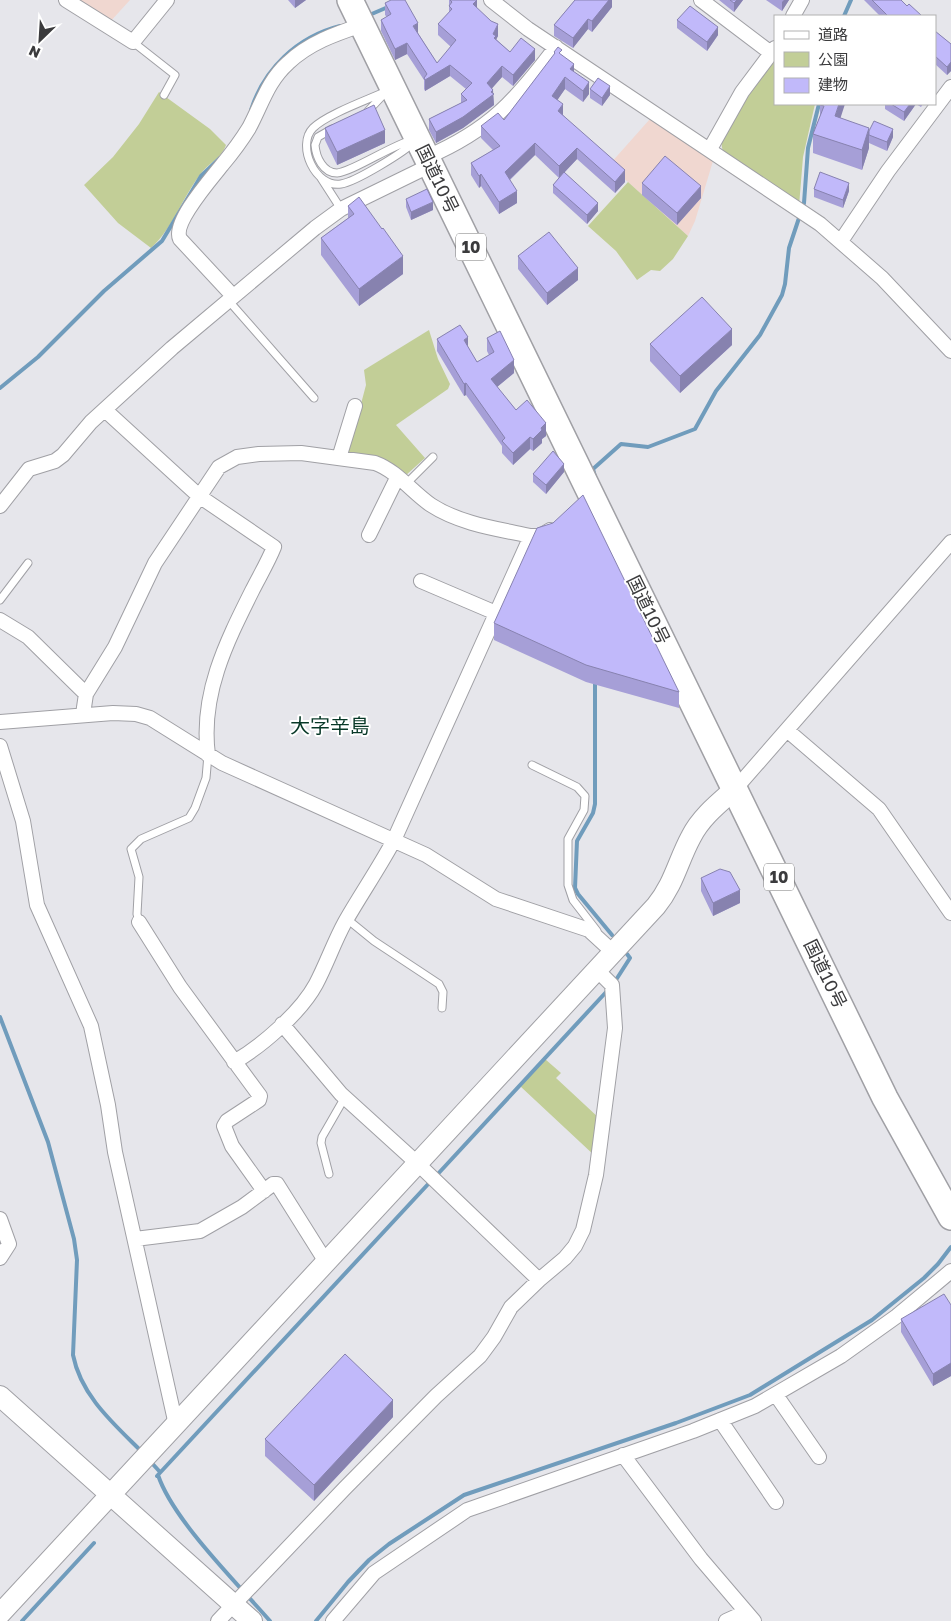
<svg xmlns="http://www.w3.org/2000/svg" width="951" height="1621" font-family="'Golos Text','Noto Sans JP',sans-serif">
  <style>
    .medical { fill: #f0d7d0 }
    .green { fill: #c2ce97 }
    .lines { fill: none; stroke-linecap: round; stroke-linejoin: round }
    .stream { stroke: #709cbc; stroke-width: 4 }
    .lane-casing { stroke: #a0a0a5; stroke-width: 9 }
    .street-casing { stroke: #a0a0a5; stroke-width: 16 }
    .secondary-casing { stroke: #a0a0a5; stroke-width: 22 }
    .highway-casing { stroke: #a0a0a5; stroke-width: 28 }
    .lane { stroke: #fff; stroke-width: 7 }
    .street { stroke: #fff; stroke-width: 14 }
    .secondary { stroke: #fff; stroke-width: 20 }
    .highway { stroke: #fff; stroke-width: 25 }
    .wall { fill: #a69fd7 }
    .shaded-wall { fill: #8782af }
    .building { fill: #c1b9fa; stroke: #8782af }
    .labels { text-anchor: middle; stroke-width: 4; stroke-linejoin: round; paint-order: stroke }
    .shield { fill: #fff; stroke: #767677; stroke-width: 1 }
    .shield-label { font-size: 16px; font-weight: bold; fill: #3b3b3d }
    .street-label { font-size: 18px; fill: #3b3b3d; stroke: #fff }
    .quarter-label { font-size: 20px; fill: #073827; stroke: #fff }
  </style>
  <rect width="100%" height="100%" fill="#e6e6eb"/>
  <path class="medical" d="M75,0H130L109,23Z
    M650,119L713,161L695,221L688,236L609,165Z"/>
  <path class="green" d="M775,57V104H815L803,157L799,206L724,154C723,151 721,146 722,143C723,126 763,73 775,57Z
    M159,92L210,129L226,145C222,157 211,162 203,171C183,195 174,227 151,248L118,223L84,185L113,157L139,124Z
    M628,182L688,236L673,259L660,271L651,270L637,280L616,251L588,226Z
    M429,330L438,359L450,384L448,389L396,425L425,458L405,476L348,453L366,385L364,370Z
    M545,1059L561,1073L556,1078L599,1118L595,1156L520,1086Z"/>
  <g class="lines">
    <path class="stream" d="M367,16L388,7
      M844,16L851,0
      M251,110C264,69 297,37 340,26
      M0,388L38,357L104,291L162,241L201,176L220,158
      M595,477L593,469L621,444L648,447L695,429L716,391L760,335L782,295L785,284L789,248L804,203L808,148L819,104
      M595,681V804L593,813L577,841L575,888L578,894L612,935
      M614,983L630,958L627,954
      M0,1017L48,1142L74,1239L77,1260L73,1355C81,1396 114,1424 142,1452
      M436,1176L608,990
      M150,1461L160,1472
      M158,1475C173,1520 237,1583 270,1621
      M157,1476L431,1181
      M22,1621L94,1543
      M316,1621L348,1582L369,1560L389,1544L464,1495L676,1423L750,1395L872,1320L924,1278L938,1264L951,1247"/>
    <defs>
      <path id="lane" d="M133,42L175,75L164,95
        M389,90C370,99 327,114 313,128C296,145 315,188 341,184C355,182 403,153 414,142
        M368,111L385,93
        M332,129L318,137L315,145C316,157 323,173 337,173C352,172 392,145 412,140
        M321,178L341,209
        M228,300L314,398
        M406,484L433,457
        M0,600L28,563
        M532,765L577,787L585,796L584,810L568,839V885L573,900L597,931
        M347,919L374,941L439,984L443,992L442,1008
        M139,922L137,914L139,877L131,849L141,839L189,818L195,808L206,778L208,755
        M329,1174L321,1143L322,1137L345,1097"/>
      <path id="street" d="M66,0L133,42L167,0
        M491,0L528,29L820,224L882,278L951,351
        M701,0L771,53
        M793,16L802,0
        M710,149L742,92L775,48
        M427,157C490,130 516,100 556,47
        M841,241L888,171L951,87
        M233,296L180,239C172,223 211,179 222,165C232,153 241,141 249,128C262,104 267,82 288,63C309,43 335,34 362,25
        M105,410L199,496L274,547C268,562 259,577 252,591C226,643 200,695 208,755
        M339,458L355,406
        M0,506L29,469L55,461L63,455L91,422L172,348L315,228L341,209L431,165
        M369,535L397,478
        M421,581L496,613
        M0,620L28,637L86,694
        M83,714L86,694L115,647L155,563L219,467L237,457L259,454L301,453L375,463C397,471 412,492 431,505C460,524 498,529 531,536H540L550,530
        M0,722L113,713L136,714L150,718L222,763L426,855L496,899L589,930L613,952
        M788,731L879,809L951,913
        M0,746L23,821L37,905L91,1026L108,1105L115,1152L176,1425
        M736,788L951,542
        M139,922L180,987L260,1096L259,1100L227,1121L224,1126L232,1146L264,1191
        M282,1024L341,1094L417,1163L539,1280
        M234,1062C262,1046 301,1012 316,984C327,963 334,942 345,922C361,894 379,868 394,840L531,536
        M0,1219L9,1244L0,1258
        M135,1239L200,1231L242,1207L273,1184H277L326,1262
        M776,1395L819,1457
        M720,1420L776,1502
        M623,1455L701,1559L754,1621
        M218,1621L345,1488L436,1396L480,1356L494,1337L511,1307L539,1280L565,1258L575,1246L583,1230L596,1175L615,1028L612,985L596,969
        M333,1621L374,1573L467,1510L693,1431L755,1406L841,1356L897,1316L951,1271
        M726,1621L746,1612"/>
      <path id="secondary" d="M0,1396L252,1621
        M0,1614L656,906C674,884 678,861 691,837C701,817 719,803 736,788"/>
      <path id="highway" d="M350,0L885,1098L951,1217"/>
    </defs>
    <use href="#lane" class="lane-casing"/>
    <use href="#street" class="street-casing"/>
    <use href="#secondary" class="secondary-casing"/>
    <use href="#highway" class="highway-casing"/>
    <use href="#lane" class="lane"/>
    <use href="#street" class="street"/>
    <use href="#secondary" class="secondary"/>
    <use href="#highway" class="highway"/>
  </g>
  <path class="wall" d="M288,0H306L295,8Z
    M449,0H477V8L498,36L496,39L510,52L535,60L513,86L502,77L492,88L493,94L494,105L463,128L436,143L429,130V119L461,103V94L466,89L450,76L425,91L424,89V80L407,54L395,60L381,31V20L387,17L385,15V3L418,33L437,63L451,47L438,35V24L449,13Z
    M575,0H612V7L592,32L588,29L573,48L554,36V25Z
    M719,0H743L734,12Z
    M766,0H789L782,11Z
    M864,0H901L907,6L922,16H880Z
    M677,20L718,35L707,51L677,28Z
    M935,31L951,44V71L947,75L935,64Z
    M554,52L562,55L589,94L583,102L565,89L557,100L563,115L625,182L615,193L577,159L564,173L598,211L587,224L553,193V185L559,178L535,155L510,180L517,203L499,214L481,186L479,188L471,175V163L493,150L481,138V126L504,120L554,55Z
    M590,89L610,95L602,106L590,98Z
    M820,104L840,118L869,131L893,137L887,151L869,143V148L862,170L813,153V134L820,116Z
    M884,104H916L904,121L885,109V105Z
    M916,104H923L921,107Z
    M325,128L385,143L337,165L325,140Z
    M642,183L701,198L677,225L642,195Z
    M814,189L849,191L843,208L814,197Z
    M406,199L433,210L411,220L406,207Z
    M348,206L382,229L403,274L359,306L321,255V238L348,218Z
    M518,256L578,280L547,305L518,269Z
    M487,338L514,373L497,387L516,410L546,436L542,439V443L533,451L530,449L513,465L502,453V446L466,395L464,396L437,351V339L468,347L477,362L489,355L487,351Z
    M650,344L732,345L680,393L650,361Z
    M564,472L546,494L533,482V474Z
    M494,623L679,692V708L586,682L494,640Z
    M701,878L740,903L713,916L701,891Z
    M951,1305V1376L933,1386L901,1332V1319Z
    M393,1417L314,1501L265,1456V1439Z"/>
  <path class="shaded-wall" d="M295,0H306L295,8Z
    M477,0V11L473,4Z
    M608,0H612V7L592,32V21Z
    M737,0H743L734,12V3Z
    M784,0H789L782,11V2Z
    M588,19V29L573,48V38Z
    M418,23V34L413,26Z
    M498,24V36L496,40V48L493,34Z
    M718,27V35L707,51V42Z
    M407,43V54L395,60V49Z
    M535,49V60L513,86V75Z
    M951,62V71L947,75V67Z
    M574,64V76L570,69Z
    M450,65V76L425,91V80Z
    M502,66V77L487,94V83Z
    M565,77V89L552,108V96Z
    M589,82V94L583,102V91Z
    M936,84V92L935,94V86Z
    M610,86V95L602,106V98Z
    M493,90L494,105L463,128L436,143V132Z
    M563,104V116L558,111Z
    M839,104H845L835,135V116Z
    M910,104H916L904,121V112Z
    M869,128V148L862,170V150Z
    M893,129V137L887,151V142Z
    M385,130V143L337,165V152Z
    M535,143V155L505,184V172Z
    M577,148V159L559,178V166Z
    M625,170V182L615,193V182Z
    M481,174V186L479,188V176Z
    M849,183V191L843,208V200Z
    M701,186V198L677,225V213Z
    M517,191V203L499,214V202Z
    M433,202V210L411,220V212Z
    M598,203V211L587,224V215Z
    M403,256V274L359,306V289Z
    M578,268V280L547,305V293Z
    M732,329V345L680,393V376Z
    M468,337V350L464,340Z
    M514,360V373L491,392V379Z
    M466,383V395L464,396V384Z
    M546,423V436L542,439V443L533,451V439L541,428Z
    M530,437V449L513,465V453Z
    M564,464V472L546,494V485Z
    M740,890V903L713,916V903Z
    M951,1363V1376L933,1386V1374Z
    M393,1400V1417L314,1501V1485Z"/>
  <path class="building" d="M391,0H405L418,23L413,26L437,63L456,40L438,24L452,9L449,6L452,2L450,0H477L473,4L491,21L498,24L493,34L496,36L494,38L510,52L521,38L535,49L513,75L502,66L487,83L493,90L491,92L494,94L463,117L436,132L429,119L467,100L461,94L472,83L450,65L425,80L424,78L427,74L407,43L395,49L381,20L391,14L385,3Z
    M575,0H609L592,21L588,19L573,38L554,25Z
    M730,0H737L734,3Z
    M872,0H901L907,6L909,4L922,16H888Z
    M690,6L718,27L707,42L677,20Z
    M935,31L951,44V62L947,67L935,56Z
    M558,47L562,50L559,53L574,64L570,69L589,82L583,91L565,77L552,96L563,104L558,111L625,170L615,182L577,148L559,166L535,143L505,172L517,191L499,202L481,174L479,176L471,163L500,146L481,126L498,113L504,120L555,53L554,52Z
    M598,78L610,86L602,98L590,89Z
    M820,104H839L835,116L869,128L862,150L813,134L824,106L820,105Z
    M891,104H910L904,112Z
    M374,105L385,130L337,152L325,128Z
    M874,121L893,129L887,142L869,135V131Z
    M665,156L701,186L677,213L642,183Z
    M564,172L598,203L587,215L553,185Z
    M820,172L849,183L843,200L814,189Z
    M427,189L433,202L411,212L406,199Z
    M359,197L382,229L383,228L403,256L359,289L321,238L354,214L348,206Z
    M549,232L578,268L547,293L518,256Z
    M702,297L732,329L680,376L650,344Z
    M460,325L468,337L464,340L477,362L494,352L487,338L500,331L514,360L491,379L516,410L527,400L546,423L541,428L542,430L533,439L530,437L513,453L502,441L505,438L466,383L464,384L437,339Z
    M553,451L564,464L546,485L533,474Z
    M583,495L679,692L586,665L494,623L537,528L553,523Z
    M720,869L730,872L740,890L713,903L701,878Z
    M944,1294L951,1305V1363L933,1374L901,1319Z
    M345,1354L393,1400L314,1485L265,1439Z"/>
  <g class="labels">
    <g class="shield">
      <rect x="456" y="233.5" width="30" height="27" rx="4"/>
      <rect x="764" y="863.5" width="30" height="27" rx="4"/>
    </g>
    <g class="shield-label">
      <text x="471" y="253">10</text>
      <text x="779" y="883">10</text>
    </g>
    <g class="street-label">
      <text transform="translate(437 179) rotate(64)" y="6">国道10号</text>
      <text transform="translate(648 610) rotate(64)" y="6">国道10号</text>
      <text transform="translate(825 974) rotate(64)" y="6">国道10号</text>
    </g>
    <g class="quarter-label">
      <text x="330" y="733">大字辛島</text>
    </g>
  </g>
  <rect x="774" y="15" width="162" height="90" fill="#ffffff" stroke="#b1b1b1"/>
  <rect x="784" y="31" width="25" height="8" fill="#ffffff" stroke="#b1b1b1"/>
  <text x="818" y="40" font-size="15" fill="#3b3b3d">道路</text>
  <rect x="784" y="52" width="25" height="15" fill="#c2ce97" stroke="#b1b1b1"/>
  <text x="818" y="65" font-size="15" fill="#3b3b3d">公園</text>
  <rect x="784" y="78" width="25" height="15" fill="#c1b9fa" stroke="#b1b1b1"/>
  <text x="818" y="90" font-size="15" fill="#3b3b3d">建物</text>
  <g transform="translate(40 40) rotate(205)" stroke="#ffffff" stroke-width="4" paint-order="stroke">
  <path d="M0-4L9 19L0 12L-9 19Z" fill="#3b3b3d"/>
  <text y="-8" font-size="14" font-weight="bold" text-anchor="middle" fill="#3b3b3d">N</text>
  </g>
</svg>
